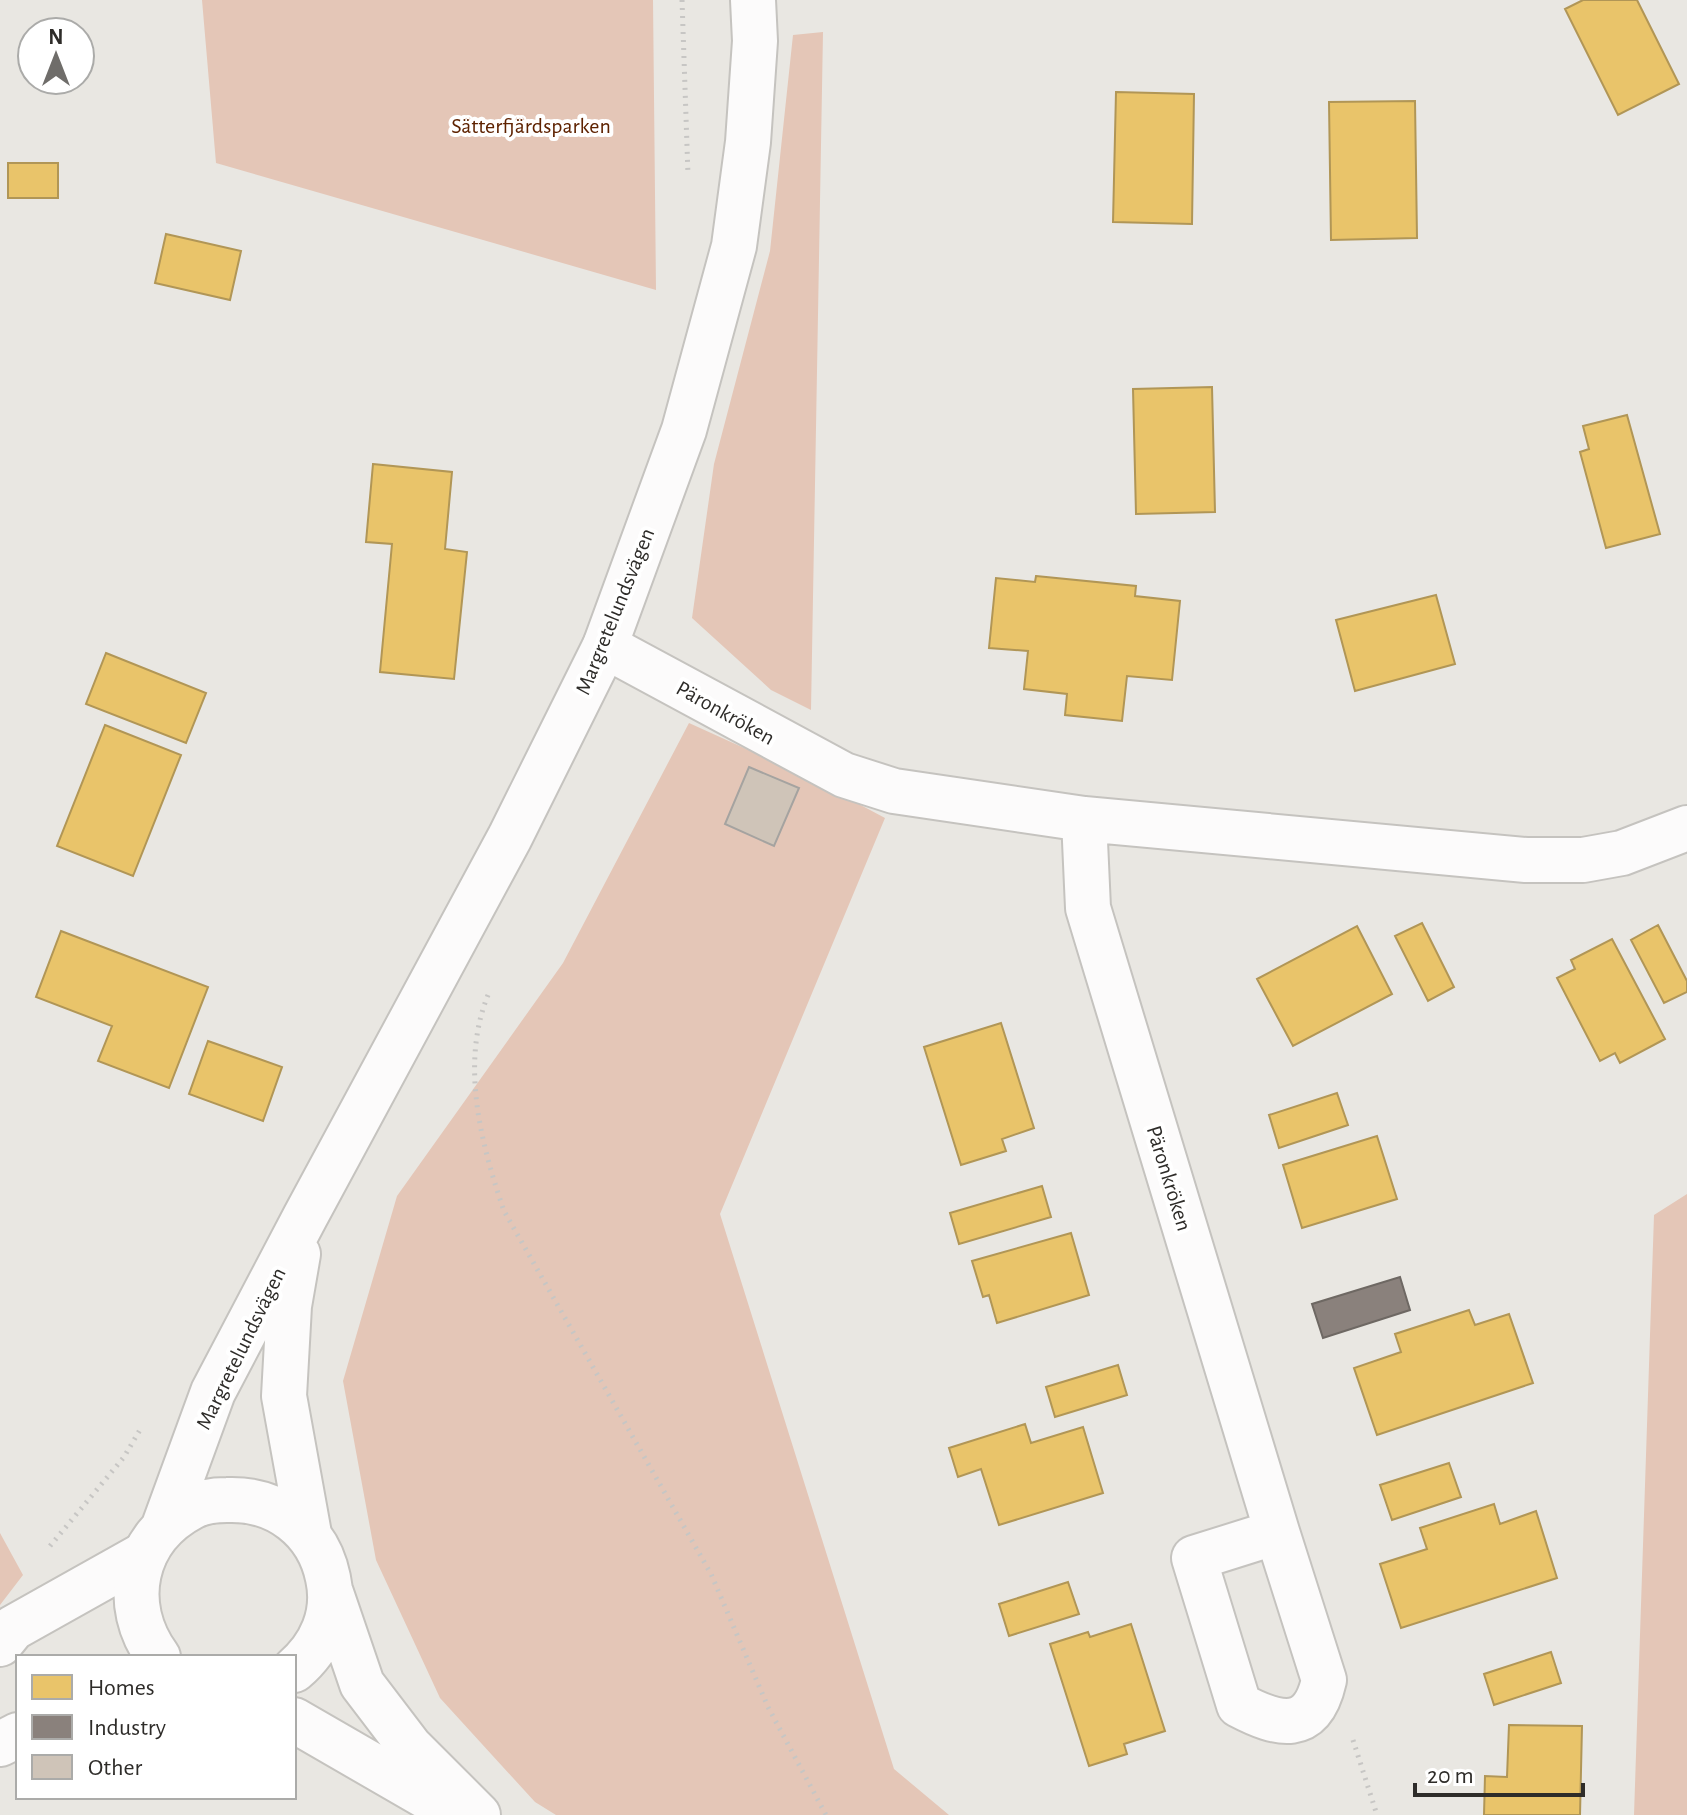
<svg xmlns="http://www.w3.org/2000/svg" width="1687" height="1815" font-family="'Alegreya Sans',sans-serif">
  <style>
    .green { fill: #e4c6b7 }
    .homes { fill: #e9c46a; stroke: #b19656; stroke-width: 2 }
    .industry { fill: #8a817c; stroke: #6e6863; stroke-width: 2 }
    .building { fill: #cfc4b8; stroke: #a5a3a0; stroke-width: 2 }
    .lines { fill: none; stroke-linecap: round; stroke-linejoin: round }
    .minor-casing { stroke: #c5c3bf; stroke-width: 48 }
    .tertiary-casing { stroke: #c5c3bf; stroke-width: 48 }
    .path { stroke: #c7c6c4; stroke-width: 5; stroke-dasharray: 2 6; stroke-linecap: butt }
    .minor { stroke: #fcfbfb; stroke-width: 44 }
    .tertiary { stroke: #fcfbfb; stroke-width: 44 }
    .labels { text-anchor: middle; stroke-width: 8; stroke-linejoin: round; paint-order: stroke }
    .park-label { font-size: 22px; fill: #5e2200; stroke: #fff }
    .street-label { font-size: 22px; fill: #2e2c29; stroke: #fff }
  </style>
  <rect width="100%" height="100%" fill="#e9e7e2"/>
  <path class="green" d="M202,0H653L656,290L216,163Z
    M823,32L811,710L771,690L692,618L714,464L770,251L793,35Z
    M689,723L808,777L885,818L720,1214L894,1769L949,1815H556L535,1802L440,1698L376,1560L343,1381L397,1196L563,963Z
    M1687,1194V1815H1634L1654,1215Z
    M0,1533L23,1575L0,1605Z"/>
  <path class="homes" d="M1583,0H1637L1679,84L1618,115L1565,9Z
    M1116,92L1194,94L1192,224L1113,222Z
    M1415,101L1417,238L1331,240L1329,102Z
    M8,163H58V198H8Z
    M166,234L241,251L230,300L155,283Z
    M1212,387L1215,512L1136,514L1133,389Z
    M1627,415L1660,534L1606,548L1580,452L1589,449L1583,426Z
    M373,464L452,472L445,549L467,552L454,679L380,672L392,544L366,542Z
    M1036,576L1136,586L1135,596L1180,601L1172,680L1127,676L1122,721L1065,715L1067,694L1024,689L1028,651L989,648L996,578L1035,582Z
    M1436,595L1455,664L1355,691L1336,620Z
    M106,653L206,693L186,743L86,704Z
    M105,725L181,755L133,876L57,846Z
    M1422,923L1454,987L1428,1001L1395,936Z
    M1658,925L1687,981V992L1664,1003L1631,940Z
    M1357,926L1392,994L1293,1046L1257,979Z
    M61,931L208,987L169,1088L98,1061L112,1026L36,997Z
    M1612,939L1665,1039L1620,1063L1615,1053L1600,1061L1557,978L1575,969L1571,960Z
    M1001,1023L1034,1128L1002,1139L1006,1151L961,1165L924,1047Z
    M208,1041L282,1067L263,1121L189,1094Z
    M1337,1093L1348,1125L1279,1148L1269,1115Z
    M1377,1136L1397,1199L1302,1228L1283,1165Z
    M1042,1186L1051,1217L959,1244L950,1213Z
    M1071,1233L1089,1295L997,1323L989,1295L983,1297L972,1261Z
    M1469,1310L1475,1325L1509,1314L1533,1383L1377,1435L1354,1368L1401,1352L1395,1334Z
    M1118,1365L1127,1395L1055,1417L1046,1387Z
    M1025,1424L1031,1443L1083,1427L1103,1493L999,1525L981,1469L958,1477L949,1448Z
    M1449,1463L1461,1497L1392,1520L1380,1485Z
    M1494,1504L1500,1524L1536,1511L1557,1578L1401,1628L1380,1564L1427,1549L1420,1528Z
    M1068,1582L1079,1614L1009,1636L999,1604Z
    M1131,1624L1165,1731L1124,1744L1127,1754L1089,1766L1050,1644L1088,1632L1090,1637Z
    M1551,1652L1561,1683L1494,1705L1484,1674Z
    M1509,1725L1582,1726L1580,1815H1484L1485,1776L1507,1777Z"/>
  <path class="industry" d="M1400,1277L1410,1310L1323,1338L1312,1304Z"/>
  <path class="building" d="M749,767L799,788L774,846L725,824Z"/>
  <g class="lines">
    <defs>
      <path id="minor" d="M605,646L844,775L894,791L1084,819L1526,860H1583L1622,853L1687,828
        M1084,819L1088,908L1277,1532L1194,1558L1239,1705C1279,1726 1312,1734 1324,1680L1277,1532
        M0,1644L13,1628L145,1554
        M0,1744L18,1735"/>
      <path id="tertiary" d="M298,1254L289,1306L284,1396L309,1534
        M164,1526L213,1392L305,1217L510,837L605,646L684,430L734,246L748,142L755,41L753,0
        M331,1593L362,1684L410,1747L478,1815
        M158,1657C120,1605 133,1538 192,1507C203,1501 215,1500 227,1500C277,1498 318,1529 328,1578C336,1614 321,1647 294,1670
        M294,1720L455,1813"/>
    </defs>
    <use href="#minor" class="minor-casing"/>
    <use href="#tertiary" class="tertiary-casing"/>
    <path class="path" d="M682,0L688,175
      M488,995C460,1064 481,1144 504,1211L711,1574L768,1707L826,1815
      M50,1546L124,1457L141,1428
      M1353,1740L1377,1815"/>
    <use href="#minor" class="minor"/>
    <use href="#tertiary" class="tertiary"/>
  </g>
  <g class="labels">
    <g class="park-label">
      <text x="531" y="133">Sätterfjärdsparken</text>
    </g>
    <g class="street-label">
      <text transform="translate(614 611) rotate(-68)" y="8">Margretelundsvägen</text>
      <text transform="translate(726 712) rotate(29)" y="8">Päronkröken</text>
      <text transform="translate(1170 1178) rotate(73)" y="8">Päronkröken</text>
      <text transform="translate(240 1348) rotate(-64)" y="8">Margretelundsvägen</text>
    </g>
  </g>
  <rect x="16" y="1655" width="280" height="144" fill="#ffffff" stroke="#ababa9" stroke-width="2"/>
  <rect x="32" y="1675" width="40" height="24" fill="#e9c46a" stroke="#ababa9" stroke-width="2"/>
  <text x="88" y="1695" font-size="24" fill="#2e2c29">Homes</text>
  <rect x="32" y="1715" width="40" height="24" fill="#8a817c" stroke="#ababa9" stroke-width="2"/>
  <text x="88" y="1735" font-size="24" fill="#2e2c29">Industry</text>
  <rect x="32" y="1755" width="40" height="24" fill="#cfc4b8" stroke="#ababa9" stroke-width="2"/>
  <text x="88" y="1775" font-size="24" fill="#2e2c29">Other</text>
  <g transform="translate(56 56)"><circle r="38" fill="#ffffff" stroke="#ababa9" stroke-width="2"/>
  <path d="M0-6L14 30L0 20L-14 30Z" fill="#6f6d6a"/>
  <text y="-12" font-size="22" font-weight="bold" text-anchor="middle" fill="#2e2c29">N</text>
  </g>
  <path d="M1415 1783v12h168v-12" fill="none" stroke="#2e2c29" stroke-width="4"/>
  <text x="1427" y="1783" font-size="24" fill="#2e2c29" stroke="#ffffff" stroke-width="6" paint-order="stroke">20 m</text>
</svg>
